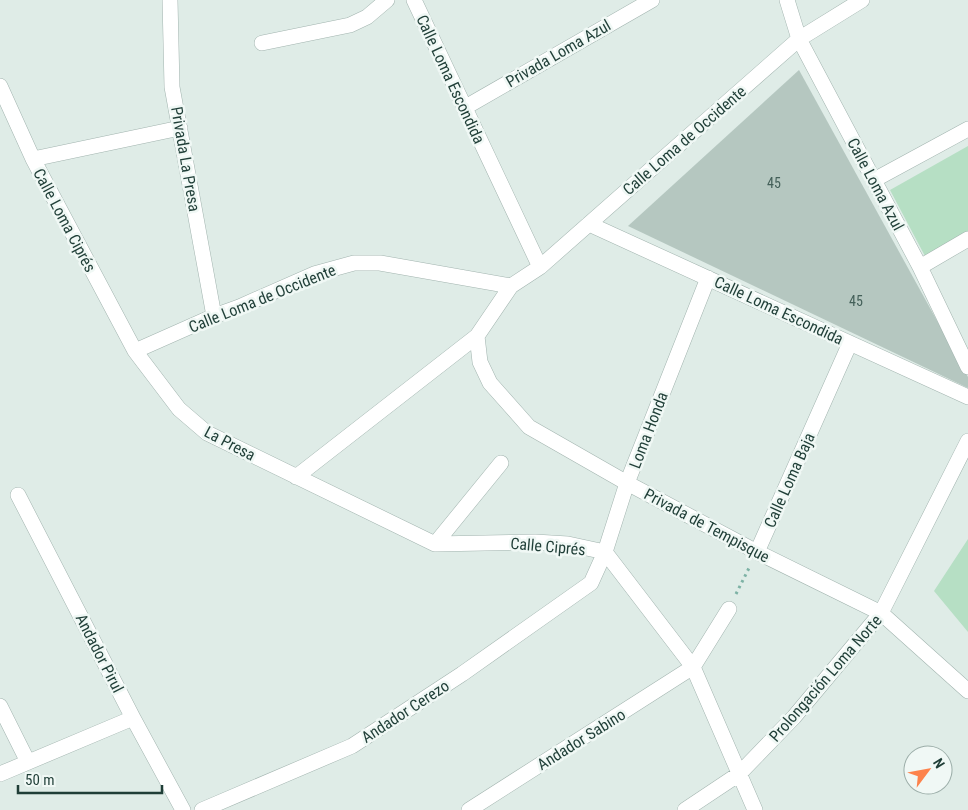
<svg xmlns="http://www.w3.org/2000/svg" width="968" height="810" font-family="'Roboto Condensed',sans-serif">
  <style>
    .green { fill: #b6dfc4 }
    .building { fill: #b5c7c0 }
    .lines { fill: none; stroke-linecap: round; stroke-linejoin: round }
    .minor-casing { stroke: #a2b4af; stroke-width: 16 }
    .path { stroke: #7db2a5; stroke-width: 3; stroke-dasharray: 2.5 4; stroke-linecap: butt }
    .minor { stroke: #fff; stroke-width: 15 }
    .labels { text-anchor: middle; stroke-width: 5; stroke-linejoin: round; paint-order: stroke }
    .number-label { font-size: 14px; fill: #446059 }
    .street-label { font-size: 16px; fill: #1f3e37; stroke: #f0f8f5 }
  </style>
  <rect width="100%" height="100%" fill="#dfece7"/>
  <path class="green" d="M968,146V233L926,258L890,190Z
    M968,539V632L934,591Z"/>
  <path class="building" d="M799,70L968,377V388L628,226Z"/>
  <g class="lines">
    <defs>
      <path id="minor" d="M170,0L172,87L214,316
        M414,0L540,267
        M787,0L799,39L920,267L968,367
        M262,43L350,25L367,17L387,0
        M0,86L33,159L135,351L179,409L207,433L435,544L535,542L568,544L605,552L693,667L755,810
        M464,108L652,0
        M33,159L180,128
        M874,180L968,129
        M589,224L968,397
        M920,267L968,239
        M477,336L480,362L490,383L529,427L627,483L757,552L881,613L968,691
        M135,351L214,316L239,307L314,274L354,263H380L511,286
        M296,477L477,336L511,286L540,267L799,39L862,0
        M18,495L133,718L183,810
        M435,544L501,463
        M757,552L850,343
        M0,706L28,762
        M0,774L133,718
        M202,810L352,746L462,674L591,583L605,552L627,483L708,278
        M469,810L693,667L729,609
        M685,810L739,774L794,717L881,613L968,441"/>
    </defs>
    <use href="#minor" class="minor-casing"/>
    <path class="path" d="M736,594L750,566"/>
    <use href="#minor" class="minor"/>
  </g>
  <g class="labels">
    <g class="number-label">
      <text x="774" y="188">45</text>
      <text x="856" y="306">45</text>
    </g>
    <g class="street-label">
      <text transform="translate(558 53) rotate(-30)" y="6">Privada Loma Azul</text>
      <text transform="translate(451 79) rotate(65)" y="6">Calle Loma Escondida</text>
      <text transform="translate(684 140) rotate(-41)" y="6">Calle Loma de Occidente</text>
      <text transform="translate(186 159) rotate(80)" y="6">Privada La Presa</text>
      <text transform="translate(876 184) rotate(62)" y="6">Calle Loma Azul</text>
      <text transform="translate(65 220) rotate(62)" y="6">Calle Loma Ciprés</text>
      <text transform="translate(262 298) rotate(-22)" y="6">Calle Loma de Occidente</text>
      <text transform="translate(779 310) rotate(25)" y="6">Calle Loma Escondida</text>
      <text transform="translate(648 430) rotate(-69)" y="6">Loma Honda</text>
      <text transform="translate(230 443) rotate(28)" y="6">La Presa</text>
      <text transform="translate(789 480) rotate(-66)" y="6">Calle Loma Baja</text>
      <text transform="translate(707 525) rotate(28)" y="6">Privada de Tempisque</text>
      <text transform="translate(548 546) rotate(5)" y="6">Calle Ciprés</text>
      <text transform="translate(100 653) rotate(63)" y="6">Andador Pirul</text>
      <text transform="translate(825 678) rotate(-49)" y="6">Prolongación Loma Norte</text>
      <text transform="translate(405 711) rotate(-33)" y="6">Andador Cerezo</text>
      <text transform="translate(581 739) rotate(-32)" y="6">Andador Sabino</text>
    </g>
  </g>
  <g transform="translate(928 770) rotate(58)"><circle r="24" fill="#f0f8f5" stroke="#9caea9"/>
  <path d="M0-4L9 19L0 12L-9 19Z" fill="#fd834c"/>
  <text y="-8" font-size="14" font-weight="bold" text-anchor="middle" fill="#1f3e37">N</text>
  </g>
  <path d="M18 785v8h144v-8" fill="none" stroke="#1f3e37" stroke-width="2.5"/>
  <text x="25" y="785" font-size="15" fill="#1f3e37" stroke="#f0f8f5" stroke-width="4" paint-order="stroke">50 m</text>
</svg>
